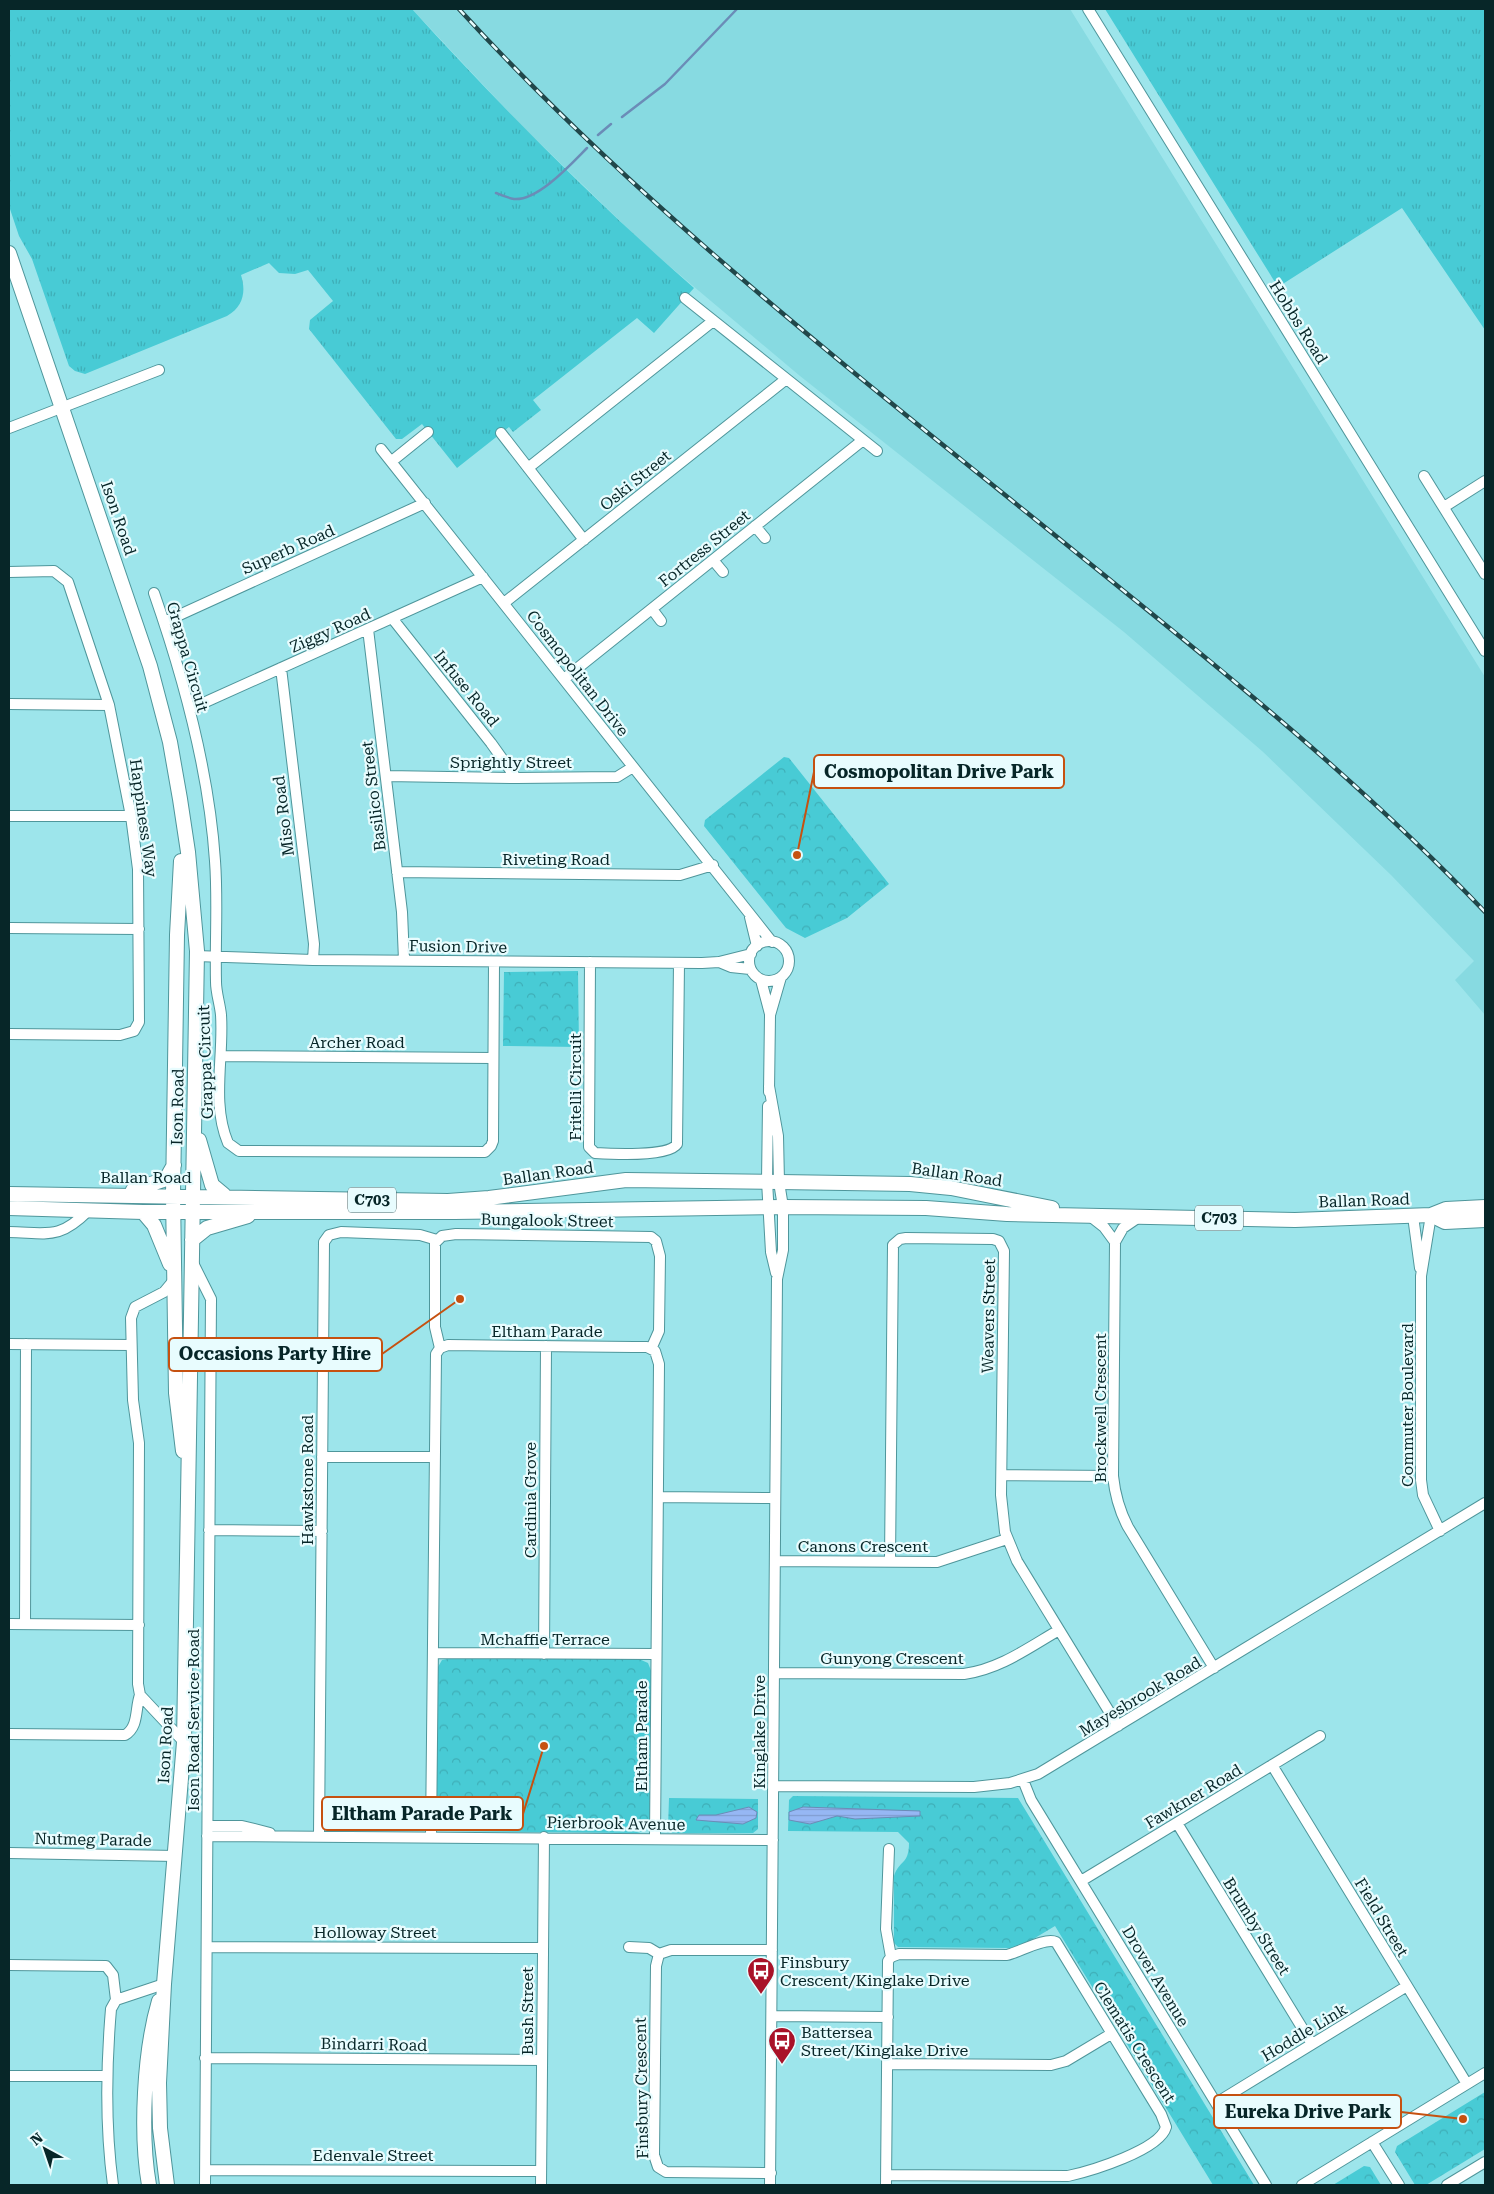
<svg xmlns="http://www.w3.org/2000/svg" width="1494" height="2194" font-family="'Roboto Serif',serif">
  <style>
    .built { fill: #87dae1 }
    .grass { fill: url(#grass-tufts) }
    .park { fill: url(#park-crowns) }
    .water { fill: url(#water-rules); stroke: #6b8cb7 }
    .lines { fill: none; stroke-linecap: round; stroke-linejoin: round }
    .stream { stroke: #6b8cb7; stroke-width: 2.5 }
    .minor-casing { stroke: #4f969b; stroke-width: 12 }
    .major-casing { stroke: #4f969b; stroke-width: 16 }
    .minor { stroke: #fff; stroke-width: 10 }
    .major { stroke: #fff; stroke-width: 14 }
    .rail-casing { stroke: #21474a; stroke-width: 4.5 }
    .rail { stroke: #e8fcfe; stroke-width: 2.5; stroke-dasharray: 8; stroke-linecap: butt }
    .labels { text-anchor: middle; stroke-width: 4.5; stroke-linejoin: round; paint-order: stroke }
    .shield { fill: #e8fcfe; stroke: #4a6668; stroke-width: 1 }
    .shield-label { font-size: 15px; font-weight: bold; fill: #072628 }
    .street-label { font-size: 16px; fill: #072628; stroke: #e8fcfe }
    .poi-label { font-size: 16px; fill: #072628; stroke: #e8fcfe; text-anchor: start }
    .leader { fill: none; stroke: #c65110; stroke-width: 2 }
    .callout-dot { fill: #c65110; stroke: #e8fcfe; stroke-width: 2 }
    .callout { fill: #e8fcfe; stroke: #c65110; stroke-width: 2 }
    .callout-label { font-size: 18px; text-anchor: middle; font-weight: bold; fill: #072628 }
  </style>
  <defs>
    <pattern id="grass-tufts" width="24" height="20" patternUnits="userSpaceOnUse" patternTransform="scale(1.25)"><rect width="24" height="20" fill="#48cbd5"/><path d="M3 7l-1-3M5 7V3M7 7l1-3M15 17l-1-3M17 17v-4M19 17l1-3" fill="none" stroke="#3eaeb7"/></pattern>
    <pattern id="park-crowns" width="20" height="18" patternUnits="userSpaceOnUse" patternTransform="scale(1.25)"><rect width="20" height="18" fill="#48cbd5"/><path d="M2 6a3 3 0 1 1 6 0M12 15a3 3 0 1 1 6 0" fill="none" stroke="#3eaeb7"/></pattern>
    <pattern id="water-rules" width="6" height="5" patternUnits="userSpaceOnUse" patternTransform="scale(1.25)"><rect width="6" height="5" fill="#96b7f4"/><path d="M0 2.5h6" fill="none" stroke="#809dd1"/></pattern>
  </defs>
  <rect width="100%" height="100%" fill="#9de5eb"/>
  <path class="built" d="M412,9H1070L1485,677V1015L1455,980L1474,961L1391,875L1262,751L1124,632L800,376L648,248L521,125Z"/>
  <path class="grass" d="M9,9H412C501,107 594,201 694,288L654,333L637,318L533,400L541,410L513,432L509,427L457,468L422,424L402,439H396L309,329L310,320L333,301L308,270L295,274L279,273L269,263L241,275C246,291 244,306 227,316L85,374L75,371L69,366L32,259L19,236L9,206Z
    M1105,9H1485V330L1402,208L1278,287Z"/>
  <path class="park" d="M784,757L789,758L889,884L847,918L805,938L786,928L704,826L705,820Z
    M578,971L579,1047L503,1046L504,972Z
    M452,1658L639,1659L648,1663L652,1673L651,1823L644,1831L637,1833L449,1831L441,1829L436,1818L438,1667L442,1660Z
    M793,1796L1018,1798L1254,2185H1213L1055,1926L1030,1941L1011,1948L898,1947L894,1943V1876C899,1860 909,1865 909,1843L898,1832L788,1831L789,1800Z
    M669,1798L758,1799V1829L753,1833H672L668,1828Z
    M1485,2092V2149L1426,2185H1415L1395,2152L1397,2146Z
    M1364,2166L1370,2167L1381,2185H1333Z"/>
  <path class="water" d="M749,1807L757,1812L756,1818L743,1824L696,1820L699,1815H716Z
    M803,1807L920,1811V1816L855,1819L837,1816L810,1824L789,1820V1812Z"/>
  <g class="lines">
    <path class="stream" d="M622,117L665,84L737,9
      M598,135L611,124
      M496,193C501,195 508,198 514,199C538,201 571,164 587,148"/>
    <defs>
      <path id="minor" d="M1088,9L1485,651
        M685,298L877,451
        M9,428L159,370
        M501,433L584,540
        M381,449L772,942
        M392,461L428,432
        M528,468L713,321
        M1424,476L1485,574
        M1444,507L1485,481
        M755,526L765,538
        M713,560L723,572
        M9,572L54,571L68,582L109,705L131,816L138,869L139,1022L134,1031L120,1035L9,1034
        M154,593C184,679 209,770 215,861C218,901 215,941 216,982C216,993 220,1004 221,1015C224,1057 211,1103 228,1143L239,1151L485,1152L491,1146L493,1141L494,962
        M504,603L785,380
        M652,609L661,621
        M392,618L491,743L516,778
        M164,622L425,503
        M368,629L402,912L404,960
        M281,668L314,944L313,960
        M564,679L863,440
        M9,704L109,705
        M190,709L483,577
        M386,776L516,778L617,777L633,767
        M9,816H131
        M397,872L680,875L713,865
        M750,917L757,946
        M9,928L139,929
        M749 961a20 20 0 1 1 40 0a20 20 0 1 1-40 0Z
        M196,956L313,960L702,963L719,962L751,954
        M590,962L589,1147L595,1153C611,1154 669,1157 677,1144L679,963
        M719,962L731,967L750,969
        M761,980L770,1014
        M221,1056L493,1058
        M769,1086L778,1136L779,1182L783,1207V1250L777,1279L770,2185
        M769,1092L770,1015L781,977
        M768,1106L767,1181L771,1252L776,1273
        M1431,1215L1421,1276V1480L1423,1495L1440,1531
        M1090,1216L1104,1227L1115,1242
        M1413,1216L1420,1268
        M1139,1217L1123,1228L1115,1242L1113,1476C1115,1495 1119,1510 1128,1527L1214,1668
        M9,1232C49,1233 59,1240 89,1210
        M192,1261L211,1299L205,2185
        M174,1280L164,1292L135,1307L131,1318L133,1400L139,1443L138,1684L140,1695L184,1742
        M9,1344L131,1345
        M440,1348L435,1327V1243L442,1236L456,1234L651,1237L656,1241L660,1256L659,1331L651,1349
        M322,1457H433
        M1002,1475L1113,1476
        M658,1497L775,1498
        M209,1530L322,1531
        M775,1561L937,1562L1007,1539
        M890,1561L893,1245L900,1239L906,1238L993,1239L999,1241L1004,1251L1001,1495L1005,1532L1017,1561L1118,1726
        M9,1624L139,1625
        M25,1624L26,1344
        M433,1653L656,1654
        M544,1654L546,1346
        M774,1673L964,1674C1000,1669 1028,1648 1059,1630
        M9,1734L125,1735C139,1727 135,1708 140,1695
        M1272,1765L1467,2084
        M1023,1780L1031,1800L1266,2185
        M773,1786L974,1787L1010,1783L1038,1774L1485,1503
        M1177,1823L1312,2044
        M208,1826H242L270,1833
        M319,1835L324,1242L329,1235L341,1232L420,1235L437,1240
        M207,1836L773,1840
        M431,1836L436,1354L440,1348L448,1345L634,1347H647L655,1351L659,1364L655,1838
        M9,1853L176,1856
        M1081,1881L1320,1736
        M207,1947L543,1948
        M629,1947L649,1948L659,1954
        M9,1965L106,1966L113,1975L116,2000
        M772,2016L888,2017
        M205,2058L542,2060
        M887,2064L1051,2065L1066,2061L1111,2034
        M9,2076H106
        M1216,2103L1407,1986
        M1372,2142L1399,2185
        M205,2170L541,2171
        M771,2173L666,2172L658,2167L654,2155L656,1966L659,1954L671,1950H772
        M886,2175L1068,2176C1091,2171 1160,2150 1166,2127L1161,2114L1056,1942C1045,1937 1020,1952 1007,1955L899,1954L891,1957
        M113,2185C105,2126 106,2068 111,2009L116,2000L164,1984
        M541,2185L544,1837
        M886,2185L888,1961L891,1957L886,1929L889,1849
        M1302,2185L1485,2073
        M1447,2185L1485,2162"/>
      <path id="major" d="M9,253L150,666L170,742L180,799L188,852L197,951L184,1742L164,1984L159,2083L160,2128L167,2185
        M181,861L177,935L173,1195L176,1393L183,1451
        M199,1140L212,1185L224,1195
        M133,1190L166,1179L174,1165
        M9,1194L448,1201L489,1198L626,1180L779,1182L910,1184L951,1188L1052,1208
        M9,1208L143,1212H454L783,1207L926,1208L1007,1214L1295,1220L1431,1215L1446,1209L1485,1207
        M143,1212L154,1225L170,1264
        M1431,1215L1445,1222L1485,1220
        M192,1240L207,1228L248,1216
        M149,2185C140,2133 144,2052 159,2001"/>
    </defs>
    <use href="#minor" class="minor-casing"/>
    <use href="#major" class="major-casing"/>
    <use href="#minor" class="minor"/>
    <use href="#major" class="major"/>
    <defs>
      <path id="rail" d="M459,9C646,214 868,383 1083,558C1222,670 1361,782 1485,912"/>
    </defs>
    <use href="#rail" class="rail-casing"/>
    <use href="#rail" class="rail"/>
  </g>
  <defs>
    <symbol id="bus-pin" viewBox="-11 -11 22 30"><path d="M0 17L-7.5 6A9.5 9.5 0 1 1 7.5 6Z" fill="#a91228" stroke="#e8fcfe"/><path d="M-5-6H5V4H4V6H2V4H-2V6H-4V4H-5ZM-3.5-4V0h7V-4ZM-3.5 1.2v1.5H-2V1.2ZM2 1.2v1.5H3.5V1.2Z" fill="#fff"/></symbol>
  </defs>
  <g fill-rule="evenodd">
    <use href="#bus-pin" x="745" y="1955" width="32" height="43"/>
    <use href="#bus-pin" x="766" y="2025" width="32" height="43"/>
  </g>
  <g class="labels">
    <g class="shield">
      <rect x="348" y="1187.5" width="48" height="25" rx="4"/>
      <rect x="1195" y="1205.5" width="48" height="25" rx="4"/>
    </g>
    <g class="shield-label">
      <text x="372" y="1205">C703</text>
      <text x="1219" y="1223">C703</text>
    </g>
    <g class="street-label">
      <text transform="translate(1299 322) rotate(58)" y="6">Hobbs Road</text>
      <text transform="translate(635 480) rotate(-39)" y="6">Oski Street</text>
      <text transform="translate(119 518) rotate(71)" y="6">Ison Road</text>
      <text transform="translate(704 548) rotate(-39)" y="6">Fortress Street</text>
      <text transform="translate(288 549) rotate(-24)" y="6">Superb Road</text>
      <text transform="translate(330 630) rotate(-24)" y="6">Ziggy Road</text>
      <text transform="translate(188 657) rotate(74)" y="6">Grappa Circuit</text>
      <text transform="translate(578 673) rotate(52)" y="6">Cosmopolitan Drive</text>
      <text transform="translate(467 688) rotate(51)" y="6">Infuse Road</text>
      <text x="511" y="768">Sprightly Street</text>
      <text transform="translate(373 796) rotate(-97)" y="6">Basilico Street</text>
      <text transform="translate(283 816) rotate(-97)" y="6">Miso Road</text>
      <text transform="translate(144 818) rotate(82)" y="6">Happiness Way</text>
      <text x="556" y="865">Riveting Road</text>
      <text transform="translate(458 946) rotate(1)" y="6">Fusion Drive</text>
      <text x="357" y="1048">Archer Road</text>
      <text transform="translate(205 1062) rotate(-92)" y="6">Grappa Circuit</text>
      <text transform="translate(575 1087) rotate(-90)" y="6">Fritelli Circuit</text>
      <text transform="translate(177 1107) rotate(-89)" y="6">Ison Road</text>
      <text transform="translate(548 1173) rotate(-8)" y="6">Ballan Road</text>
      <text transform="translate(957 1174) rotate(8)" y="6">Ballan Road</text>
      <text x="146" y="1183">Ballan Road</text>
      <text transform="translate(1364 1200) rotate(-2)" y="6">Ballan Road</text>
      <text transform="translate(547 1220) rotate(1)" y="6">Bungalook Street</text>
      <text transform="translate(988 1316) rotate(-89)" y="6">Weavers Street</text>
      <text x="547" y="1337">Eltham Parade</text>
      <text transform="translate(1407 1405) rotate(-90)" y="6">Commuter Boulevard</text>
      <text transform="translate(1100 1408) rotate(-90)" y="6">Brockwell Crescent</text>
      <text transform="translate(307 1480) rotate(-90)" y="6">Hawkstone Road</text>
      <text transform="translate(530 1500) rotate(-90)" y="6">Cardinia Grove</text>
      <text x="863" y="1552">Canons Crescent</text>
      <text x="545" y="1645">Mchaffie Terrace</text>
      <text x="892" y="1664">Gunyong Crescent</text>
      <text transform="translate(1140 1696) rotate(-31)" y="6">Mayesbrook Road</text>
      <text transform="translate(193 1720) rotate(-90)" y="6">Ison Road Service Road</text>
      <text transform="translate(759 1732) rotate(-90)" y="6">Kinglake Drive</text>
      <text transform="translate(641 1736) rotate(-90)" y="6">Eltham Parade</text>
      <text transform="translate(165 1745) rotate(-87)" y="6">Ison Road</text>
      <text transform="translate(1193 1796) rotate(-31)" y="6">Fawkner Road</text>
      <text transform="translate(616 1823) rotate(1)" y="6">Pierbrook Avenue</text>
      <text transform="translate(93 1839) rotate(1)" y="6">Nutmeg Parade</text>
      <text transform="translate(1382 1917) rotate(59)" y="6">Field Street</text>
      <text transform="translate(1257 1926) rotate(58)" y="6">Brumby Street</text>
      <text x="375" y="1938">Holloway Street</text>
      <text transform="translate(1156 1976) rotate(59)" y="6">Drover Avenue</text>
      <text transform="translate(527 2011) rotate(-90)" y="6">Bush Street</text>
      <text transform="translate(1304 2032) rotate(-31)" y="6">Hoddle Link</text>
      <text transform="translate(1135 2042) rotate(58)" y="6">Clematis Crescent</text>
      <text transform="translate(374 2044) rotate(1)" y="6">Bindarri Road</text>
      <text transform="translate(641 2088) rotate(-91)" y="6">Finsbury Crescent</text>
      <text x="373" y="2161">Edenvale Street</text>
    </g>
    <g class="poi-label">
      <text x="780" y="1968">Finsbury<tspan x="780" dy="18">Crescent/Kinglake Drive</tspan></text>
      <text x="801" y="2038">Battersea<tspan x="801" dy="18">Street/Kinglake Drive</tspan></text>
    </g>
  </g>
  <path class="leader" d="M797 855L814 772M460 1299L382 1354M544 1746L523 1814M1463 2119L1401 2112"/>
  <g class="callout-dot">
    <circle cx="797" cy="855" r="5"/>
    <circle cx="460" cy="1299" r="5"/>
    <circle cx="544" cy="1746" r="5"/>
    <circle cx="1463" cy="2119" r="5"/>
  </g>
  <g class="callout">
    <rect x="814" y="755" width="250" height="33" rx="5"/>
    <rect x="169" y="1338" width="213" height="33" rx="5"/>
    <rect x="322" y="1797" width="201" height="33" rx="5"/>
    <rect x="1214" y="2095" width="187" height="33" rx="5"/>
  </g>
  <g class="callout-label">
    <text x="939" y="778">Cosmopolitan Drive Park</text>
    <text x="275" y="1360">Occasions Party Hire</text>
    <text x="422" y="1820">Eltham Parade Park</text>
    <text x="1308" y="2118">Eureka Drive Park</text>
  </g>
  <rect width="1494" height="2194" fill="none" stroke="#072628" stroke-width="20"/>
  <g transform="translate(45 2149) rotate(320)" stroke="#e8fcfe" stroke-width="4" paint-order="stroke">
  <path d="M0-4L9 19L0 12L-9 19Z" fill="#072628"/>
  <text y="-8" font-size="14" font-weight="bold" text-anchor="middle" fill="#072628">N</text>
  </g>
</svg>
